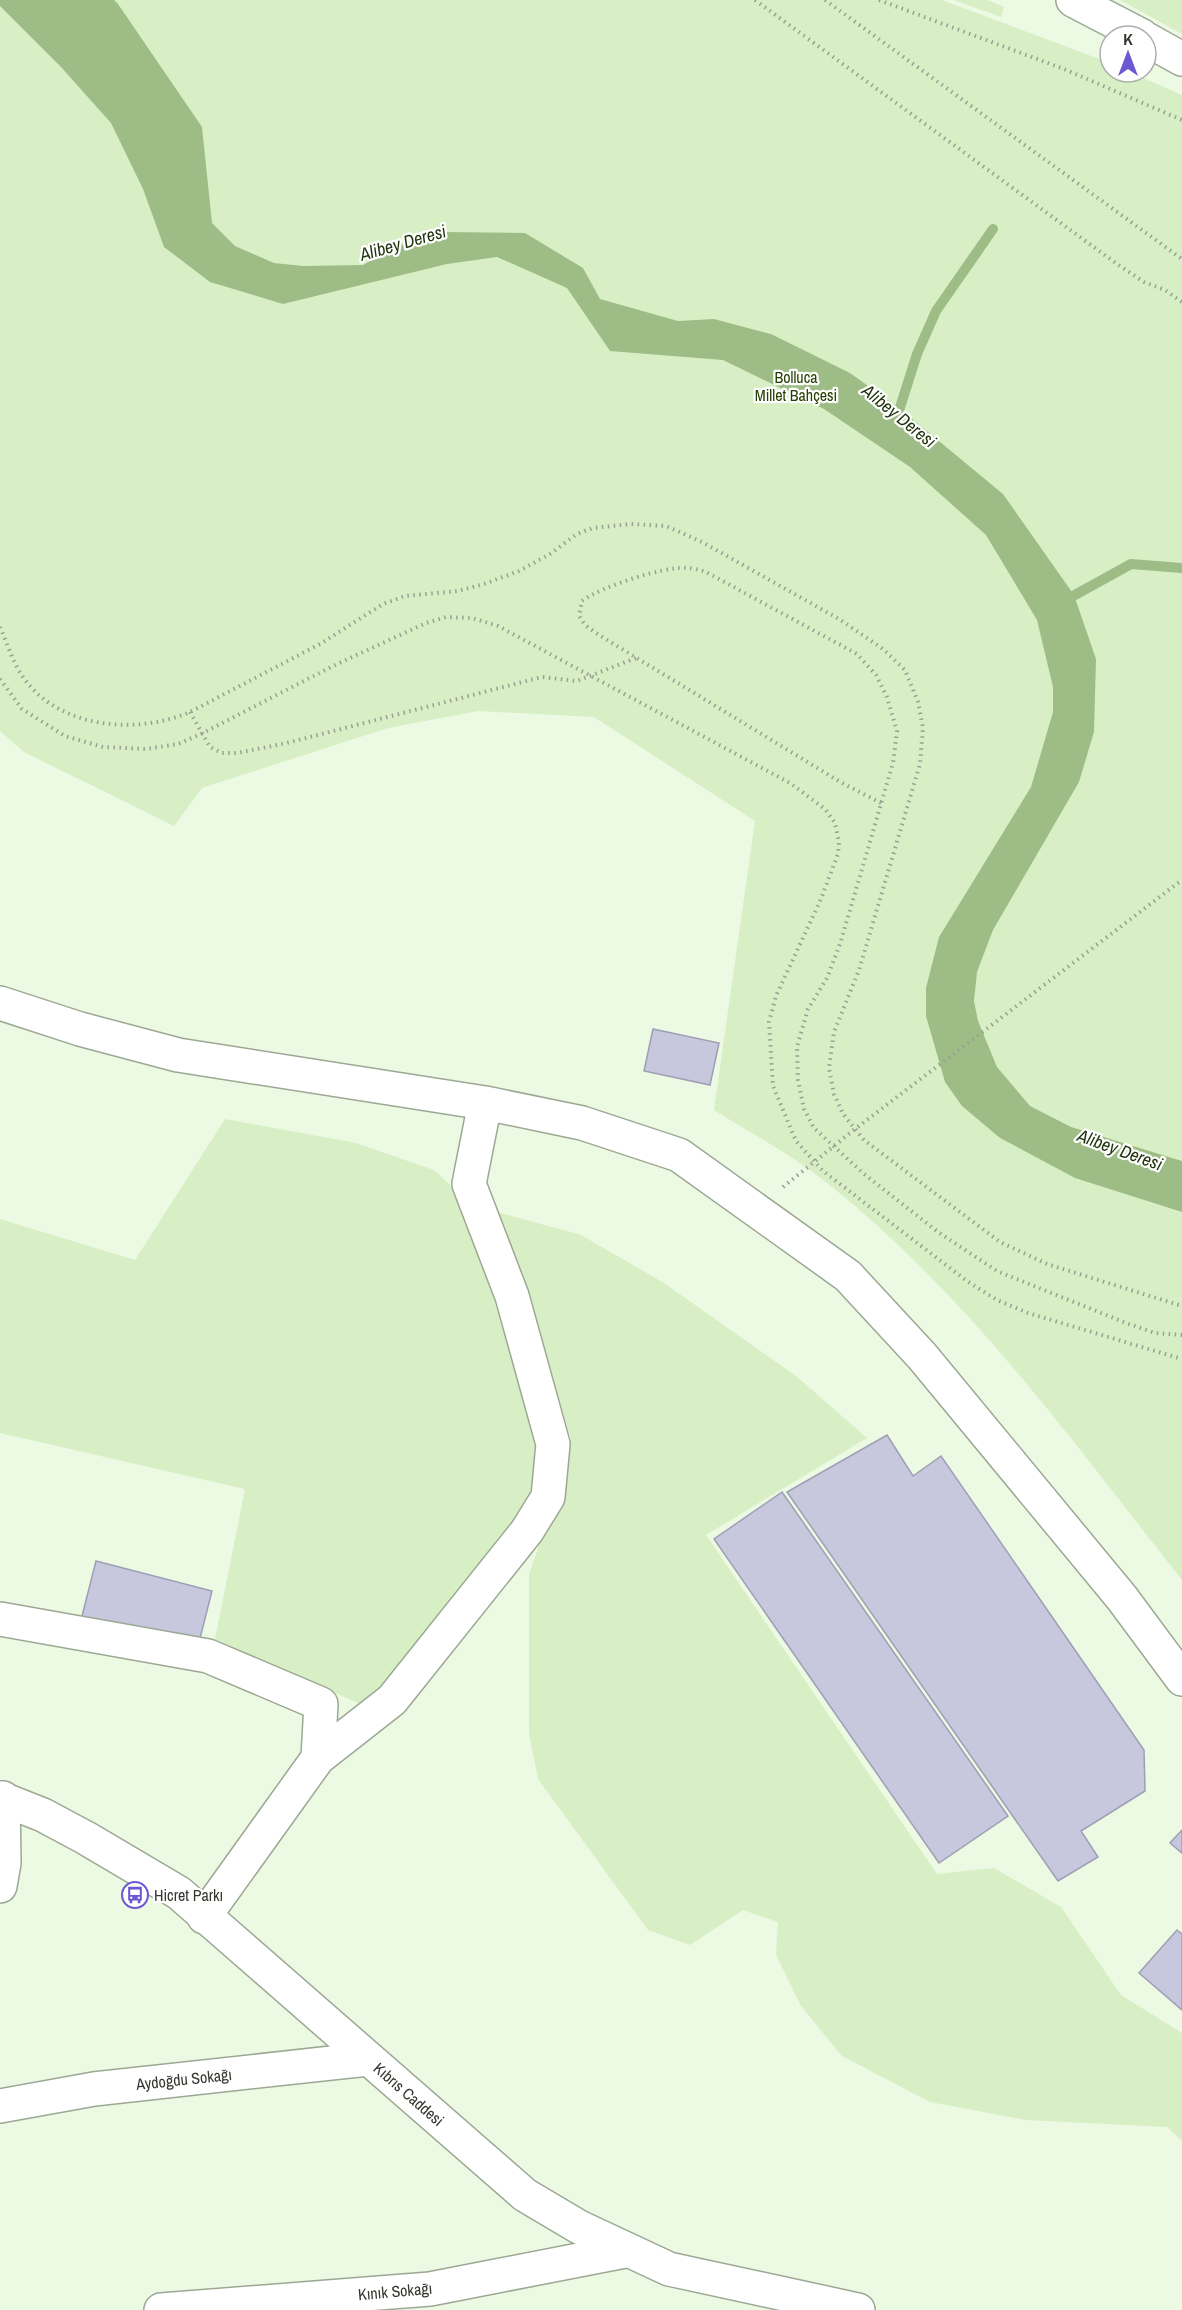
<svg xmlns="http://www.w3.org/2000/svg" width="1182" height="2310" font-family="'Archivo Narrow',sans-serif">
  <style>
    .green { fill: #d8efc6 }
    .water { fill: #9ebd86 }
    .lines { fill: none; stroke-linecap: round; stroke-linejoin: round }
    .stream { stroke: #9ebd86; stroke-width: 10 }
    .building { fill: #c7c7de; stroke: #9e9eb4; stroke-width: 1.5 }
    .minor-casing { stroke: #9ca894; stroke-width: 36 }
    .major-casing { stroke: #9ca894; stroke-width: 36 }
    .path { stroke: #97a191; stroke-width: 4; stroke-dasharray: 1.5 4.5; stroke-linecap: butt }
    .minor { stroke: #fff; stroke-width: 33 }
    .major { stroke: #fff; stroke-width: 33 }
    .labels { text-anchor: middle; stroke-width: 4.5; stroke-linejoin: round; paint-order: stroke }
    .park-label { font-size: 16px; fill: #254002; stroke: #fff }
    .poi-label { font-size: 16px; fill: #33382f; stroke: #fff; text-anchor: start }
    .street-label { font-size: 16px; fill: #33382f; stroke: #fff }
    .water-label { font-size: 18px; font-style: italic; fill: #1f330b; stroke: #fff }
  </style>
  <rect width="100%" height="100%" fill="#ecf9e3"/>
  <path class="green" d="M0,0H942L1110,63V72H1130L1182,95V1580C1069,1437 961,1285 814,1173C783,1150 747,1131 714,1110L755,821L594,717L478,711L388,728L202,788L174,826L24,752L0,731Z
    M954,0H988L1004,7L1001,17Z
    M1120,0H1182V34Z
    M225,1119L356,1143L434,1170L466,1200L545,1451L538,1484L518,1523L367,1707L215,1639L245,1489L0,1433V1219L135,1260Z
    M497,1212L581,1235L664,1283L796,1376L867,1438L706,1535L937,1874L994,1868L1061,1907L1121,1995L1182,2033V2141L1167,2127L1026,2120L930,2102L842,2056L801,2006L776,1955L778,1922L743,1910L690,1945L648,1930L538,1779L529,1734V1574L545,1529L565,1497L571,1438Z"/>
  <path class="water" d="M0,0H114L118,4L202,127L212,223L235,246L274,263L303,266L363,265L393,247L444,232L525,233L583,268L600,299L678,321L714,319L771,334L850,373L899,408L1003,494L1074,595L1096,659L1094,732L1079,782L993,930L977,972L974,1001L978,1021L997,1067L1030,1106L1071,1127L1182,1161V1212L1075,1178L1000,1138L962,1106L945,1082L926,1016V988L939,937L1031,787L1053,712V687L1037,620L986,535L910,467L824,409L723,360L610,351L567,288L497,257L447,264L283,304L210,282L164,247L143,189L111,123L61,67L0,6Z"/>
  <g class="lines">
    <path class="stream" d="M896,420L917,354L936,311L993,229
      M1064,601L1131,564L1182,568"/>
  </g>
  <path class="building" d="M653,1029L719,1043L710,1085L644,1071Z
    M887,1435L913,1476L941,1456L1144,1750L1145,1791L1081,1831L1098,1857L1058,1881L787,1492Z
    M782,1492L1008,1816L939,1863L714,1539Z
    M96,1561L212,1591L197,1650L81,1620Z
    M1182,1830V1853L1170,1843Z
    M1177,1930L1182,1934V2010L1139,1973Z"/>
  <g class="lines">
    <defs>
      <path id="minor" d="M1073,0L1142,36
        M1146,39L1182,59
        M0,1003L80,1029L178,1055L485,1103L582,1123L679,1155L848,1276L922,1356L1122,1598L1182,1679
        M0,1619L208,1656L321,1704L318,1758L204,1917
        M318,1758L392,1700L527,1531L548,1497L553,1444L512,1296L469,1184L485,1103
        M0,1886L4,1863L3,1798
        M0,2106L94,2089L368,2059
        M161,2310L430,2289L625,2251"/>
      <path id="major" d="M0,1798L43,1815L86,1838L179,1893L525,2195L579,2227L669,2269L858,2310"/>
    </defs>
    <use href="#minor" class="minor-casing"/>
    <use href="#major" class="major-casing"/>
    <path class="path" d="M755,0L1117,264L1144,282L1165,290L1182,302
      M825,0L1182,259
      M879,0L1064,69L1182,120
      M0,627C7,643 13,663 23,677C59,729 136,735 190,712L320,644L383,604L405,596L458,591L484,584L519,571L550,554L577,534L593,528L631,524L666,526L702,542L839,619L883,649L905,670L918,702L923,728L920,764L859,970L834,1032L829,1068L834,1094L843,1114L864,1140L1000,1242L1047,1264L1182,1306
      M0,679L22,709L65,736L103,747L146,749L178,744L201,734L335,665L426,623L446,617L472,618L498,626L790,783L825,809L835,823L839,842L838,854L821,899L776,996L769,1022L773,1086L796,1141L823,1171L967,1281L997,1300L1028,1313L1182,1359
      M190,712L210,747L222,753H237L287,743L542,677L577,681L636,658
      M881,803L842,783L599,635L585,625L579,616L582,601C600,587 664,566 687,568C693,568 700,570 706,572L857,654L876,675L887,697L897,731L893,763L840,944L827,978L808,1009L797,1047L798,1080L804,1109L814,1128L864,1174L938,1232L997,1271L1126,1323L1155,1333L1182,1335
      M783,1187L855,1129L1182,880"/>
    <use href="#minor" class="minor"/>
    <use href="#major" class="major"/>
  </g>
  <defs>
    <symbol id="bus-ring" viewBox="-11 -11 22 22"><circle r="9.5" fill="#fff" stroke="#6c58d2" stroke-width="1.5"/><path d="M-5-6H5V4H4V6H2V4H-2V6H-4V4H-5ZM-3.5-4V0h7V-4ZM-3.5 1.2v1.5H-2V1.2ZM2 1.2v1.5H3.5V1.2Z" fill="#6c58d2"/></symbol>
  </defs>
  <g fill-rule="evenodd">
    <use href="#bus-ring" x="120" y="1880" width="30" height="30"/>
  </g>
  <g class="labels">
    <g class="park-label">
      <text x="796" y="383">Bolluca<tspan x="796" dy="18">Millet Bahçesi</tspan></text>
    </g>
    <g class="poi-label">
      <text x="154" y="1901">Hicret Parkı</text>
    </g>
    <g class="street-label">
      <text transform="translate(184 2079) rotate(-6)" y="6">Aydoğdu Sokağı</text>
      <text transform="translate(409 2094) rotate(41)" y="6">Kıbrıs Caddesi</text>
      <text transform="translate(395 2291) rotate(-5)" y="6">Kınık Sokağı</text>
    </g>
    <g class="water-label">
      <text transform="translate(403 243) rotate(-16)" y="6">Alibey Deresi</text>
      <text transform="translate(899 416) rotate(39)" y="6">Alibey Deresi</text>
      <text transform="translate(1120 1150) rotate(20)" y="6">Alibey Deresi</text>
    </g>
  </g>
  <g transform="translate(1128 54)"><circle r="28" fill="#ffffff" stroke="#adafac" stroke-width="1.5"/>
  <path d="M0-4.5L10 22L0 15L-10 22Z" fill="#6c58d2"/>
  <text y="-9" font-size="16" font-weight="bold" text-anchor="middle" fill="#33382f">K</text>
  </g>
</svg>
